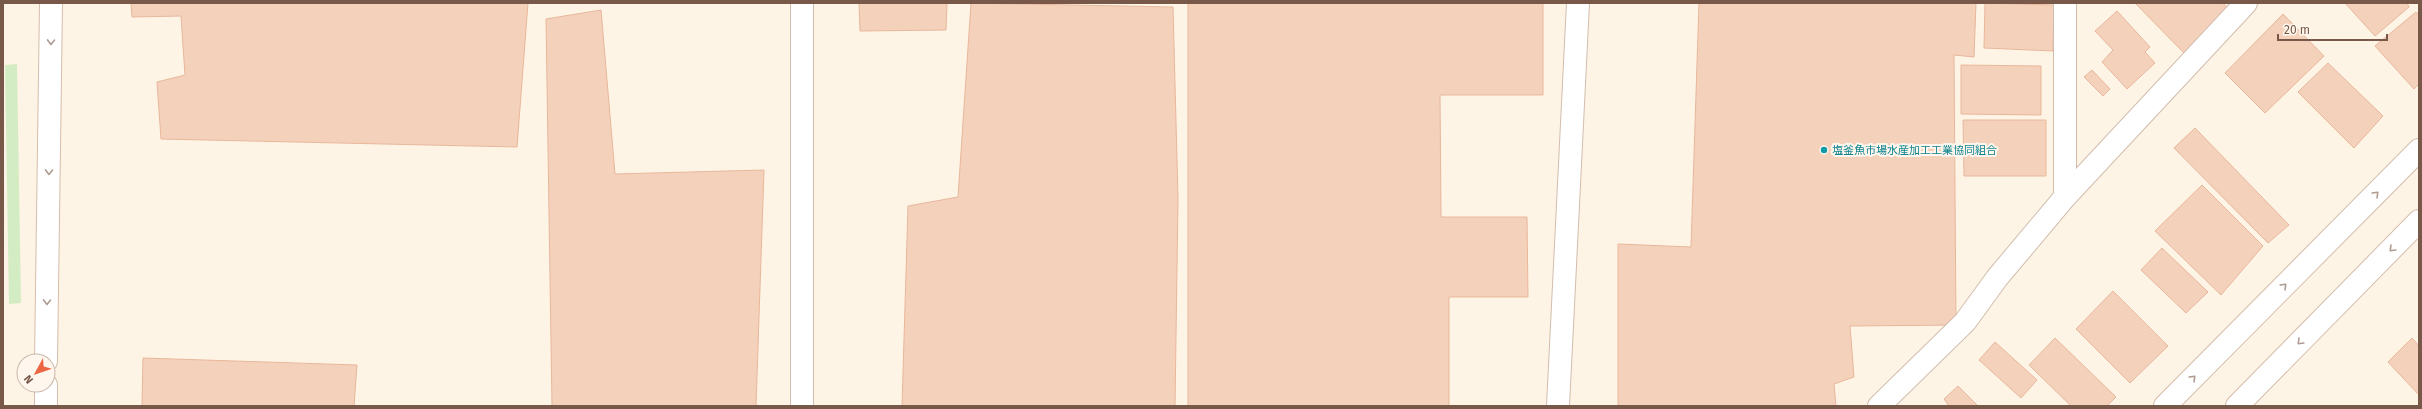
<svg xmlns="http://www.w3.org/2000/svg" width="2422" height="409" font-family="'Fira Sans','Noto Sans JP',sans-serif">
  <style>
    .green { fill: #d4ecc3 }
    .building { fill: #f4d1bb; stroke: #e8b79b }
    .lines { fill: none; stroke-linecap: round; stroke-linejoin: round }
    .street-casing { stroke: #d2bdad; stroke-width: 24 }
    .secondary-casing { stroke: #d5bdab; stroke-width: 24 }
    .street { stroke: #fff; stroke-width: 22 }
    .secondary { stroke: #fff; stroke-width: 22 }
    .oneway { stroke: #ae9b92 }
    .culture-dot { fill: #0f9aa8; stroke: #fff7ed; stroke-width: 1.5 }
    .labels { text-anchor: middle; stroke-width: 4; stroke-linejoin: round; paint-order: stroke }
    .culture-label { font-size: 11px; fill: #0d838f; stroke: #fff7ed; text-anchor: start }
  </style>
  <rect width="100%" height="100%" fill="#fdf4e5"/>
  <path class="green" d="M17,64L21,303L9,304L5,65Z"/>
  <path class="building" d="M131,3H528L517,147L161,139L157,82L185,75L181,16L132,17Z
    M859,3H947L946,30L860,31Z
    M971,3L1173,7L1178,199L1175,406H902L908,206L958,197Z
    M1188,3H1543V95H1440L1441,217H1527L1528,297H1449V406H1188Z
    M1699,3H1976L1974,57L1954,55L1956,325L1850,326L1854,377L1834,384L1836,406H1618V244L1691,247Z
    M1985,3L2054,5L2053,51L1984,48Z
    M2135,3H2223L2230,11L2185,54Z
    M2345,3H2407L2409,7L2375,36Z
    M601,10L615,174L764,170L756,406H552L546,19Z
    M2117,11L2150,47L2145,52L2155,63L2127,89L2102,62L2113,50L2095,31Z
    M2416,12L2419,15V84L2414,89L2375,46Z
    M2283,14L2324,56L2265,113L2225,73Z
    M2328,63L2383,116L2354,148L2298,92Z
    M1961,65L2041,66V115L1961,114Z
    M2092,70L2110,89L2103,96L2084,77Z
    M1963,120H2046V176H1964Z
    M2195,128L2289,225L2268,243L2174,148Z
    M2202,185L2263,246L2221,295L2155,231Z
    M2162,248L2208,292L2186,313L2141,270Z
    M2113,291L2168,346L2130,383L2076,329Z
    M2055,338L2116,397L2107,406H2071L2029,365Z
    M2412,338L2419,346V395L2388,362Z
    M1995,342L2037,380L2021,398L1979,360Z
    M143,358L357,365L354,406H142Z
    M1958,386L1978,406H1949L1944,399Z"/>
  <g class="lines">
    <defs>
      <path id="street" d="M2065,197V3
        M802,406V3
        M1558,406L1578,3
        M1879,406L1965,322L1997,278L2065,197L2246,3"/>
      <path id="secondary" d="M46,361L51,3
        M46,406V385
        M2165,406L2419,150
        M2237,406L2419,221"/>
    </defs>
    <use href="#street" class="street-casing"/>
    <use href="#secondary" class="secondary-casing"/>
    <use href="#street" class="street"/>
    <use href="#secondary" class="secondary"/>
  </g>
  <defs><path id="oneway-chevron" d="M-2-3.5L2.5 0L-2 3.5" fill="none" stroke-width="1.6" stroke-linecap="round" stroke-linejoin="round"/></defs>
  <g class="oneway">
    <use href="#oneway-chevron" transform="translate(51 42) rotate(91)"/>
    <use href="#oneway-chevron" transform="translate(49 172) rotate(91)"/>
    <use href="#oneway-chevron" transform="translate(2376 194) rotate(-45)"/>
    <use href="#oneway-chevron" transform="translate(2392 249) rotate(135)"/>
    <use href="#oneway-chevron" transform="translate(2284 286) rotate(-45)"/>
    <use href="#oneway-chevron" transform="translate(47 302) rotate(91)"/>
    <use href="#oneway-chevron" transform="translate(2300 342) rotate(135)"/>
    <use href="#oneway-chevron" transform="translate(2193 378) rotate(-45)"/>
  </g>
  <circle class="culture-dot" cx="1824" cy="150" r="4"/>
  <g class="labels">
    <g class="culture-label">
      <text x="1832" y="154">塩釜魚市場水産加工工業協同組合</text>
    </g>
  </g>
  <rect width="2422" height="409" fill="none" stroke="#785849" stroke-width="8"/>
  <g transform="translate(36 373) rotate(230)"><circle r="19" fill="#fff7ed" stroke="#c9b7ab"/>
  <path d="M0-3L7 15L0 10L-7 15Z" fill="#ed6644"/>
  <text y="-6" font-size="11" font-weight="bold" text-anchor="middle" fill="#785849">N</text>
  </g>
  <path d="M2278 34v6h109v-6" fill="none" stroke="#785849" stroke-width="2"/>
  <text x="2284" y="34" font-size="12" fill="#785849" stroke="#fff7ed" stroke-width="3" paint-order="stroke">20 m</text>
</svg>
